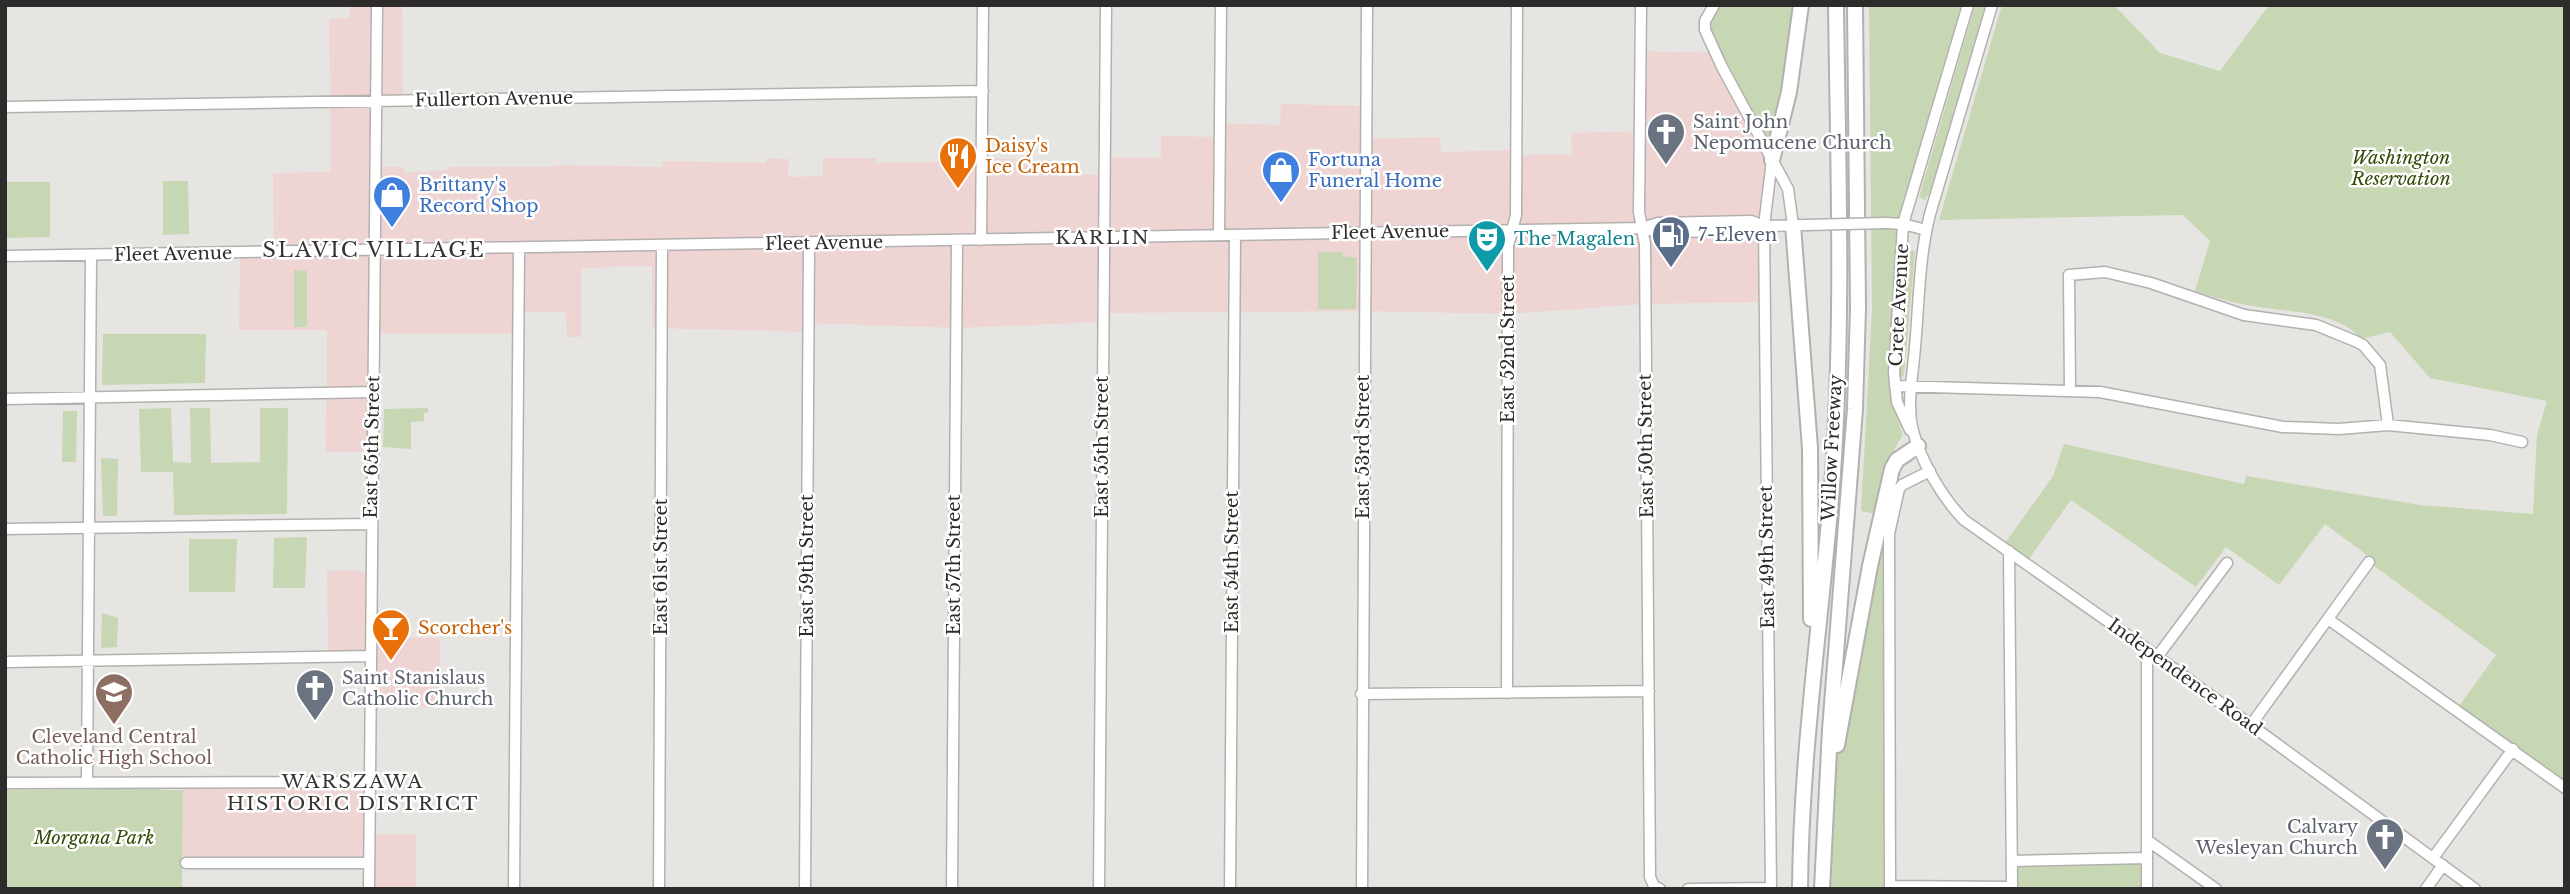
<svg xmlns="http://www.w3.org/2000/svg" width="2570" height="894" font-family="'Libre Baskerville',serif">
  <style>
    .commercial { fill: #efd4d4 }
    .green { fill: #c7d6b3 }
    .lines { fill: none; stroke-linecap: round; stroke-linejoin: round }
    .minor-casing { stroke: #b3b1af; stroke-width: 13 }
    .highway-casing { stroke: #b3b1af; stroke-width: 18 }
    .minor { stroke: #fff; stroke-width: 10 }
    .highway { stroke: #fff; stroke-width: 14 }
    .minor-bridge-casing { stroke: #b3b1af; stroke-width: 13; stroke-linecap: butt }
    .minor-bridge { stroke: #fff; stroke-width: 10 }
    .labels { text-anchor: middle; stroke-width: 5; stroke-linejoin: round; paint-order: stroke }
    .street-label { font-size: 18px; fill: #2d2c2b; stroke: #fff }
    .worship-label { font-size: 18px; fill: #5b616d; stroke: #fff; text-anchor: start }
    .food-label { font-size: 18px; fill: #c56008; stroke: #fff; text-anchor: start }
    .park-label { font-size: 18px; font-style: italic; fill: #354906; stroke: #fff }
    .shop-label { font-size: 18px; fill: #366cbe; stroke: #fff; text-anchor: start }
    .service-label { font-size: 18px; fill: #4e5e75; stroke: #fff; text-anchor: start }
    .culture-label { font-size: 18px; fill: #0d838f; stroke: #fff; text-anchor: start }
    .education-label { font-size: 18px; fill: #785e54; stroke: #fff }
    .neighbourhood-label { font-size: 19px; letter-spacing: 2px; fill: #363533; stroke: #fff }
    .quarter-label { font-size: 21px; letter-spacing: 2px; fill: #363533; stroke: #fff }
  </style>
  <rect width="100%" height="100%" fill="#e7e5e2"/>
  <path class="commercial" d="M350,5H402L403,101H376V167H404V173L449,170V167H553L554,165H571L662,167L663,161L766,163L767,158L789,159L788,177L823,176V158H876V163L938,162V157L1014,159V164L1037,165V174L1104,175V157L1161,158V136L1220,137V123L1280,125L1281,104L1367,106V139L1440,137L1441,152L1516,150L1517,155H1572L1571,133L1640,131V51L1716,53L1775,136L1766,173L1765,302L1645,304L1508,314L1365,311L1103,313V322L956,328L809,323L808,332L653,328L652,266L581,268V337H567L566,312H518V334L374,333L372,452H326L327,330H239L240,253L274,252L273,173L331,172L329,19L350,18Z
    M327,571H371L372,636L440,638L439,707L371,706V656L328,657Z
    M183,782H371L370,834L416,835V889H369V863H196L5,889V790L160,788L159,853H183Z"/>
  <path class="green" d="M1714,5H1801L1772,160L1705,30Z
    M1869,5H1968L1903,224L1897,402L1894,408L1903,435C1885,462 1881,482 1875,514L1861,511L1872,310Z
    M1975,5H1986L1931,191L1925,200L1919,197Z
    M2002,5H2114L2160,53L2220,71L2269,5H2565V790L2457,709L2496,655L2373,565L2375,561L2325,524L2279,585L2226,547L2196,587L2071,500L2026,563L2003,546L2053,476L2064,444L2244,484L2246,476L2420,505L2533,514L2537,435L2547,401L2430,378L2390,332L2362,339C2335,311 2295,313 2259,307C2237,304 2216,298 2195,291L2210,241L2183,215L1939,220Z
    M163,181H188L189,234L163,235Z
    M5,182H50V237L5,238Z
    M1912,250L1915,252L1904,374L1902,378L1898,377L1909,252Z
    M1318,252H1343V256L1357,258L1356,309H1318Z
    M294,270L307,271V327H294Z
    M103,334H206L205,383L102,385Z
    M171,408L173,462L191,463L190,408H210L211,463L260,462V408H288L287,514L174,515L173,472H141L139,409Z
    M428,408V412L424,413V421L411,422V449L383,447L384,409Z
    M63,411H77L76,462H62Z
    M101,458L118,459L117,516H103Z
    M1877,531L1889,534L1890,886L2012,887V861L2146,858L2147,889H1822L1828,795Z
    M307,537L305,588H273L274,538Z
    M189,539H237L235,592H189Z
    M102,613L118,618L117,647L101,648Z
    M160,788V790H183L182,889H5V790Z"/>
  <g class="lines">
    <defs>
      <path id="minor" d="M1641,5L1639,212L1645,244L1650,877L1654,886L1660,889
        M1714,5L1705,21V30L1722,67L1788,189L1793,225
        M1992,5L1930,214C1919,257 1919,303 1915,347C1913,373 1907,402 1912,427C1920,460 1941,496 1964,520L2147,649L2475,889
        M5,107L983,91
        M1885,223L1903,224L1926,230
        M1642,228L1658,232L1752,231L1764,226
        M1219,235L1221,5
        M981,240L983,5
        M5,256L1642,228L1658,223L1751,221L1764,226L1807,225
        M1895,386L2100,392L2283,427L2339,429L2388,425L2490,435L2522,442
        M2070,390L2069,275L2105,272L2151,283L2244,315L2316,325L2355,341L2363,345L2380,365L2388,425
        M5,399L373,392
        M1910,430L1897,402L1894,373L1903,224L1968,5
        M1930,471L1902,485L1899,489L1889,534L1890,886L2012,887L2009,551
        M5,529L371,524
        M2328,619L2565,788
        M2157,657L2227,563
        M5,662L371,656
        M1507,693L1508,246L1516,215L1517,5
        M1361,694L1649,691
        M2252,727L2256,718L2369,562
        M87,782L91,256
        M5,783L371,782
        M2147,840L2216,889
        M2433,858L2513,749
        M2012,861L2146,858
        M186,863H369
        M369,889L377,5
        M514,889L519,248
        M659,889L662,245
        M805,889L809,243
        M952,889L957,241
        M1099,889L1106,5
        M1230,889L1235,235
        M1362,889L1367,5
        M1688,889L1771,888
        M1771,889L1764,226L1772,160
        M2147,889V649
        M2426,889L2443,865"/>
      <path id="highway" d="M1772,160L1789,92L1801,5
        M1793,225L1810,448L1811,619
        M1837,745L1870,566L1892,469L1897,460L1918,446
        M1800,889C1801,754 1821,621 1832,487C1844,327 1838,165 1836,5
        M1822,889L1830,730L1855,409L1858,308L1855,5"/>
    </defs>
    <use href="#minor" class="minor-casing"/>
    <use href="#highway" class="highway-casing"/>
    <use href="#minor" class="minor"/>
    <use href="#highway" class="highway"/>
    <defs>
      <path id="minor-bridge" d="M1807,225L1885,223"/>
    </defs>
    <use href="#minor-bridge" class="minor-bridge-casing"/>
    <use href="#minor-bridge" class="minor-bridge"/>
  </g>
  <defs>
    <symbol id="church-pin" viewBox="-11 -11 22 30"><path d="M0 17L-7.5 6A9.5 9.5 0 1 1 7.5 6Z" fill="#6b7280" stroke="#fff"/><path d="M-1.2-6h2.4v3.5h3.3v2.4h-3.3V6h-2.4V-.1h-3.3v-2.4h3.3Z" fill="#fff"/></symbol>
    <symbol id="restaurant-pin" viewBox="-11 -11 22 30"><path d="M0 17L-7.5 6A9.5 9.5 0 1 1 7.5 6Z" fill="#e8710a" stroke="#fff"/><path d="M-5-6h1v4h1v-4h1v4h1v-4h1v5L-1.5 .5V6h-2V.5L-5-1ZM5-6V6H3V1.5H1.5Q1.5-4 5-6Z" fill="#fff"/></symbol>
    <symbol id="shop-pin" viewBox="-11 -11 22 30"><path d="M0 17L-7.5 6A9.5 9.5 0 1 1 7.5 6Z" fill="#3f7fe0" stroke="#fff"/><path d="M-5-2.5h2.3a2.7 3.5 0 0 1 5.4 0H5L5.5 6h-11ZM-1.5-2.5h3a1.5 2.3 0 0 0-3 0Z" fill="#fff"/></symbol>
    <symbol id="fuel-pin" viewBox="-11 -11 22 30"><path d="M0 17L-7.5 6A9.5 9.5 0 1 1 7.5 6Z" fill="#5c6f8a" stroke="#fff"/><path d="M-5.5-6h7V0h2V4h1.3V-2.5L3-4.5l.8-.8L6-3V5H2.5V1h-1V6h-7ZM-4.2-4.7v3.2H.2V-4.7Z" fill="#fff"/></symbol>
    <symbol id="theatre-pin" viewBox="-11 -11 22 30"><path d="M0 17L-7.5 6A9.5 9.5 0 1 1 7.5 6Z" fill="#0f9aa8" stroke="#fff"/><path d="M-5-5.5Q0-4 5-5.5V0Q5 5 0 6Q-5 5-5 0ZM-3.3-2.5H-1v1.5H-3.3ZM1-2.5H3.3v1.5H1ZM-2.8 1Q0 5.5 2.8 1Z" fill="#fff"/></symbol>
    <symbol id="bar-pin" viewBox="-11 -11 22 30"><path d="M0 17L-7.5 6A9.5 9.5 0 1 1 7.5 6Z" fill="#e8710a" stroke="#fff"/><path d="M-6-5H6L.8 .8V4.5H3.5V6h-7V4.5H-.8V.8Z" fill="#fff"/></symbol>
    <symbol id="school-pin" viewBox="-11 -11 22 30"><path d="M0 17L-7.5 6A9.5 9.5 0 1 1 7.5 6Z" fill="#8d6e63" stroke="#fff"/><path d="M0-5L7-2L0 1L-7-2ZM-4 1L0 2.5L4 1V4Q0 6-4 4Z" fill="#fff"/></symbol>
  </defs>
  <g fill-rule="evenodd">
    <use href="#church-pin" x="1644" y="110" width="44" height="60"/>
    <use href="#restaurant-pin" x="936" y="134" width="44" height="60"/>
    <use href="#shop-pin" x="1259" y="148" width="44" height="60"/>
    <use href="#shop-pin" x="370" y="173" width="44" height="60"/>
    <use href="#fuel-pin" x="1649" y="213" width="44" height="60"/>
    <use href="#theatre-pin" x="1465" y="217" width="44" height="60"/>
    <use href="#bar-pin" x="369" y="606" width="44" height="60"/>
    <use href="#church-pin" x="293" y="666" width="44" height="60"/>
    <use href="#school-pin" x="92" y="670" width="44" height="60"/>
    <use href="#church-pin" x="2363" y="815" width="44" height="60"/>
  </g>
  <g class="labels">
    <g class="street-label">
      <text transform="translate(494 99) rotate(-1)" y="6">Fullerton Avenue</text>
      <text transform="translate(1390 232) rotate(-1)" y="6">Fleet Avenue</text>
      <text transform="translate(824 243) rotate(-1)" y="6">Fleet Avenue</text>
      <text transform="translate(173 254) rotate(-1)" y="6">Fleet Avenue</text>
      <text transform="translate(1899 305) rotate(-87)" y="6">Crete Avenue</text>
      <text transform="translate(1508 349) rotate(-90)" y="6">East 52nd Street</text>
      <text transform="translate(1646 446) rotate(-91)" y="6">East 50th Street</text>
      <text transform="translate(372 447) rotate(-89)" y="6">East 65th Street</text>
      <text transform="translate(1102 447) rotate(-90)" y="6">East 55th Street</text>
      <text transform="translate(1363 447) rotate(-90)" y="6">East 53rd Street</text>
      <text transform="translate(1832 448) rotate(-87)" y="6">Willow Freeway</text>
      <text transform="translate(1767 557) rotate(-91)" y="6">East 49th Street</text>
      <text transform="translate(1232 562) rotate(-90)" y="6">East 54th Street</text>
      <text transform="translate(954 565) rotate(-90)" y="6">East 57th Street</text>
      <text transform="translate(807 566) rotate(-90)" y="6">East 59th Street</text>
      <text transform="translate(661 567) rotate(-90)" y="6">East 61st Street</text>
      <text transform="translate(2185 677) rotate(36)" y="6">Independence Road</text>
    </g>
    <g class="worship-label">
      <text x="1693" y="128">Saint John<tspan x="1693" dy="21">Nepomucene Church</tspan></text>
      <text x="342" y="684">Saint Stanislaus<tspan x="342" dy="21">Catholic Church</tspan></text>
      <text x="2358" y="833" text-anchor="end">Calvary<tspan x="2358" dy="21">Wesleyan Church</tspan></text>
    </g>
    <g class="food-label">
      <text x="985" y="152">Daisy's<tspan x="985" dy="21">Ice Cream</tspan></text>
      <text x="418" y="634">Scorcher's</text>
    </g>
    <g class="park-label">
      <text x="2401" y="164">Washington<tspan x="2401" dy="21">Reservation</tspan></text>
      <text x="94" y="844">Morgana Park</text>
    </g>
    <g class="shop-label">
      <text x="1308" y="166">Fortuna<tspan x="1308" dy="21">Funeral Home</tspan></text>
      <text x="419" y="191">Brittany's<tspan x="419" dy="21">Record Shop</tspan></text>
    </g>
    <g class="service-label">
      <text x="1698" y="241">7-Eleven</text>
    </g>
    <g class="culture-label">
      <text x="1514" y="245">The Magalen</text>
    </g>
    <g class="education-label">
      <text x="114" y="743">Cleveland Central<tspan x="114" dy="21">Catholic High School</tspan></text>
    </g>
    <g class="neighbourhood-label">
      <text x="1103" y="244">KARLIN</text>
      <text x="353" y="788">WARSZAWA<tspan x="353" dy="22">HISTORIC DISTRICT</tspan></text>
    </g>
    <g class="quarter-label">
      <text x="374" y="257">SLAVIC VILLAGE</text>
    </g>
  </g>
  <rect width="2570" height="894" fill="none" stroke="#2d2c2b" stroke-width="14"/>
</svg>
